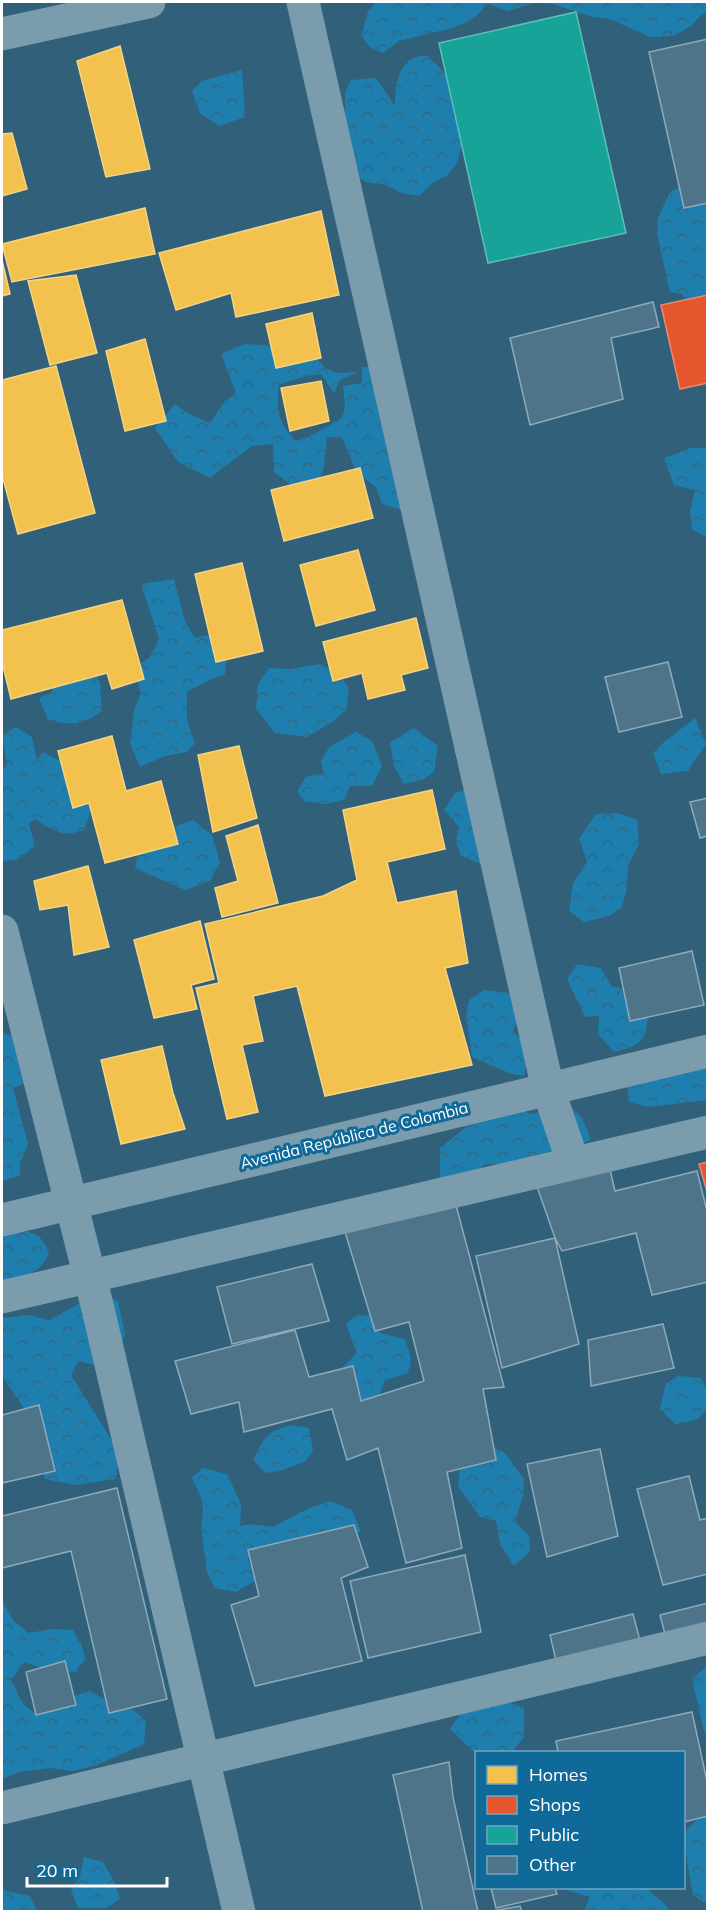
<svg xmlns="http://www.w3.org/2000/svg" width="709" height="1913" font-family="Mulish,sans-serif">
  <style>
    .forest { fill: url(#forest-crowns) }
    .homes { fill: #f2c14e; stroke: #f6d483; stroke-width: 1.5 }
    .shops { fill: #e4572e; stroke: #ec896d; stroke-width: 1.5 }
    .public { fill: #17a398; stroke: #5dbfb7; stroke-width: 1.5 }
    .building { fill: #4d7488; stroke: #8eaab9; stroke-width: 1.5 }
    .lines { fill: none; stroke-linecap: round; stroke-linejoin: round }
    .minor { stroke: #7a9cad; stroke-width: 33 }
    .tertiary { stroke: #7a9cad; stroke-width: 33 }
    .labels { text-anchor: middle; stroke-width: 6; stroke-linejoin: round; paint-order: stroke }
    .street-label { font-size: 16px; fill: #fff; stroke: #106a99 }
  </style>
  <defs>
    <pattern id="forest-crowns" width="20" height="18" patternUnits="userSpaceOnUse" patternTransform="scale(1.5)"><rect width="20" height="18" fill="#1e7ead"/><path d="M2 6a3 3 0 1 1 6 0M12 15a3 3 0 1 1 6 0" fill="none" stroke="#336881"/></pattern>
  </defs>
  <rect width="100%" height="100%" fill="#30607a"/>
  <path class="forest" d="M375,2H707L708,11L700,16L692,25L674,36L650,37L610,19L592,17L553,4L535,3L508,11L488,4L472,20L452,28L399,41L383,53L370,47L361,36L368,12Z
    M428,56L445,73L451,99L466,131L457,163L448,175L434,182L419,196L401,193L386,185L366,182L352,173L345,118V92L351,80L376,78L395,106C395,90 396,67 414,58C417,56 424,56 428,56Z
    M242,70L245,117L219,126L200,113L192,91L202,81Z
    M688,183L707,191L708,296L691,306L682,294L670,292L657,234L658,218L670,192Z
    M244,344L277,346L312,354L325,368L336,373L358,372L340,380L334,393L321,374L305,376L279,385C276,412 277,420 296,441L314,434L342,418L345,407L343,386L362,383V367H401V510L382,504L376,487L357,473L342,438L327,437L324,467L317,486L295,488L274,472L273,444L252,446L210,478L178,462L155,428L175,404L189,414L210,423L225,401L236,393L221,354Z
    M691,448H707L708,535L704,536L692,529L690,512L695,490L674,485L664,458Z
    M174,579L185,621L195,638L218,633L227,654L225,674L209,680L187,692V720L195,743L187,752L165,756L140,767L130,743L134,711L141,693L133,669L150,657L159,639L141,584Z
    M320,664L337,671L349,689L346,710L332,722L307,737L275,733L256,709L258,684L269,668L291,669Z
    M94,669L100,683L102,711C82,726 71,725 48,720L39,698L52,692L54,671Z
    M695,718L706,744L688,771L661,774L653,753L663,743Z
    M16,727L32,737L37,760L43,752L70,766L94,792L88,820L84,830C62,838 54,831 35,819L29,824L35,846L17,860L2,861V798L3,797L2,771L7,765L2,735Z
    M414,728L438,746L434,772L424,779L404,784L394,766L390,743Z
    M356,732L372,741L382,766L372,786H350L344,800L325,804L304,801L297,791L306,777L324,773L321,761L329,747Z
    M477,786L484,865L461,856L456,842L459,827L444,810L455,793Z
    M617,813L637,819L639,844L628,866L627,888L622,907L609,916L584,922L569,911L573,883L587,862L579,839L596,814Z
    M193,820L212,835L220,863L210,881L185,890L135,868L141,840Z
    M577,964L601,968L611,986L632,991L649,1009C645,1041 645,1044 614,1052L598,1034L599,1016L585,1017L567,979Z
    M484,990L510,993L522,1007L513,1031C528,1045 529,1056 524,1076L511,1074L472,1057L466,1016L469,1000Z
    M2,1033L22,1038L36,1079L13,1088L28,1144L20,1163V1175L2,1181Z
    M707,1048V1100L648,1107L629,1102L627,1081Z
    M567,1103L582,1118L591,1140C552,1157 529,1164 485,1164L459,1189L440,1178V1148L470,1124L512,1108L533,1114Z
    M9,1230C30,1232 41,1231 49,1253C41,1273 22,1279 2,1283V1233Z
    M99,1293L118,1301L125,1335L115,1356L102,1367L78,1361L71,1375L119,1452L116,1479L75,1485L45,1479L36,1426L2,1376V1318L28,1315L49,1320Z
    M357,1315L373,1316L380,1333L405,1339L411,1359L409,1373L385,1380L378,1399L364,1409L335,1381L345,1365L357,1353L346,1324Z
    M679,1376L701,1378L707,1390V1409L698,1419L676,1425L660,1409L666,1383Z
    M292,1425L309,1428L313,1451L305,1462L279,1471L265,1473L253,1460C264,1438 267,1431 292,1425Z
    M484,1443L505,1453L524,1479L523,1496L515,1522L529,1535L530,1552L514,1566L500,1544L496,1521L480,1517L458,1486L462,1454Z
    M203,1468L227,1474L241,1504L240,1526L251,1524L273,1527L309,1508L329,1501L352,1510L361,1532L248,1558L255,1581L236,1592L215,1588L207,1572L201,1528L203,1511L201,1497L192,1478Z
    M2,1600L13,1620L28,1633L53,1629L73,1630L82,1646L85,1659L76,1672L41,1668L25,1662L11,1680L23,1704L37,1715L61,1700L90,1691L106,1700L131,1708L146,1721L144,1744L97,1765L72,1771L50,1768L19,1772L2,1779Z
    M707,1666V1736L704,1731L692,1679Z
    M503,1701L524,1707V1737L512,1752H476V1754L450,1729L462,1712Z
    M707,1811V1904L693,1895L684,1844V1832Z
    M84,1857L103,1862L115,1883L120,1899L106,1908H78L71,1890L80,1877Z
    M560,1888H647C653,1897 663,1900 670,1911H584L590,1897Z
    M2,1890L30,1896L37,1911H2Z"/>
  <path class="homes" d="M120,46L150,169L106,177L77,61Z
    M12,133L27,189L2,196V134Z
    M145,208L155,254L12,282L2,244Z
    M321,211L339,295L236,317L231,293L176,310L159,253Z
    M2,260L10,294L2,296Z
    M76,275L97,353L50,365L28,281Z
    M312,313L321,358L276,368L266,324Z
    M145,339L166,421L125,431L106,351Z
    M56,366L95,513L18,534L2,475V380Z
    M321,381L329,421L290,431L281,388Z
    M360,468L373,518L284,541L271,490Z
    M358,550L375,610L316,626L300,565Z
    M242,563L263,651L216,662L195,574Z
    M122,600L144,679L112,689L107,673L11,699L2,662V630Z
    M416,618L428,668L401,675L405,690L368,699L362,673L333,681L323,642Z
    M112,736L126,791L161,781L178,844L105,863L89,803L73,808L58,751Z
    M239,746L257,818L213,832L198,755Z
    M432,790L445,849L387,862L397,903L456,891L468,963L445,968L472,1065L325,1096L297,986L253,996L263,1041L242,1045L258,1112L227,1119L196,988L219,983L205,924L323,896L357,880L343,810Z
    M258,825L278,903L222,917L215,888L238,881L226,836Z
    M88,866L109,947L74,955L68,905L40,910L34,881Z
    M200,921L214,979L191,985L197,1009L154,1018L134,940Z
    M162,1046L173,1093L185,1129L121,1144L101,1060Z"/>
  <path class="shops" d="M708,295V383L680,389L661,305Z
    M708,1162V1195L699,1164Z"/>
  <path class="public" d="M576,12L626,233L488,263L439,43Z"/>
  <path class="building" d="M708,39V203L684,208L649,52Z
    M653,302L659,327L611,338L623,399L530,425L510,338Z
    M668,662L682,717L619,732L605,677Z
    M708,798V836L700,838L690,802Z
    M692,951L704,1005L630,1021L619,968Z
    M607,1157L615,1191L697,1171L708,1215V1282L652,1295L636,1233L562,1251L555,1238L533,1175Z
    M456,1205L504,1387L483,1389L496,1460L447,1472L462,1548L406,1563L378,1448L347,1460L332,1409L244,1432L239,1402L191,1414L175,1361L295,1330L309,1377L353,1366L361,1401L424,1381L409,1322L375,1331L345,1232Z
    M555,1238L579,1344L502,1368L476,1256Z
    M312,1264L329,1321L232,1344L217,1287Z
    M663,1324L674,1368L591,1386L588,1340Z
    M39,1405L55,1471L2,1483V1415Z
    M600,1449L618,1536L547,1557L527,1464Z
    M689,1476L700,1520L708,1518V1574L663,1585L637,1489Z
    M117,1488L167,1699L109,1713L71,1551L2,1568V1516Z
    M354,1525L368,1567L341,1578L362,1661L255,1686L231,1605L259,1596L248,1550Z
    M465,1555L481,1632L368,1658L350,1581Z
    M708,1603V1631L667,1642L660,1615Z
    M633,1614L642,1648L558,1669L550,1635Z
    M65,1661L76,1705L36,1715L26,1672Z
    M692,1712L708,1786V1816L684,1822V1752H558L556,1741Z
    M449,1762L453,1797L478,1912H423L393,1775Z
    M491,1888H555L557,1894L496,1908Z
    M520,1906L522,1912H487Z"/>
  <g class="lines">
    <path class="minor" d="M303,2L548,1089L573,1162
      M2,34L149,2
      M2,931L98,1309L239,1912
      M2,1808L708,1638"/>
    <path class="tertiary" d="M2,1220L708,1051
      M2,1297L708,1132"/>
  </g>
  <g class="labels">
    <g class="street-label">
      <text transform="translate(354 1135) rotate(-14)" y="6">Avenida República de Colombia</text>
    </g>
  </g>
  <rect width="709" height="1913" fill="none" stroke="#ffffff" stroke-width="6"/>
  <rect x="475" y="1751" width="210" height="138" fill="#106a99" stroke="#70a6c2" stroke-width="1.5"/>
  <rect x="487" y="1766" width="30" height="18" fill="#f2c14e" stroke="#70a6c2" stroke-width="1.5"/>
  <text x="529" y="1781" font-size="18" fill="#ffffff">Homes</text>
  <rect x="487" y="1796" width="30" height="18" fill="#e4572e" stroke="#70a6c2" stroke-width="1.5"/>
  <text x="529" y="1811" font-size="18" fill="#ffffff">Shops</text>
  <rect x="487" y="1826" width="30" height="18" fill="#17a398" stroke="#70a6c2" stroke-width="1.5"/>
  <text x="529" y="1841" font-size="18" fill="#ffffff">Public</text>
  <rect x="487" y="1856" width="30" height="18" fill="#4d7488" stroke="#70a6c2" stroke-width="1.5"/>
  <text x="529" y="1871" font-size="18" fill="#ffffff">Other</text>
  <path d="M27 1877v9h140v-9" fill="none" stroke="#ffffff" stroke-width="3"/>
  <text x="36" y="1877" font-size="18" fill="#ffffff" stroke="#106a99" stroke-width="4.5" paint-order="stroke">20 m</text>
</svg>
